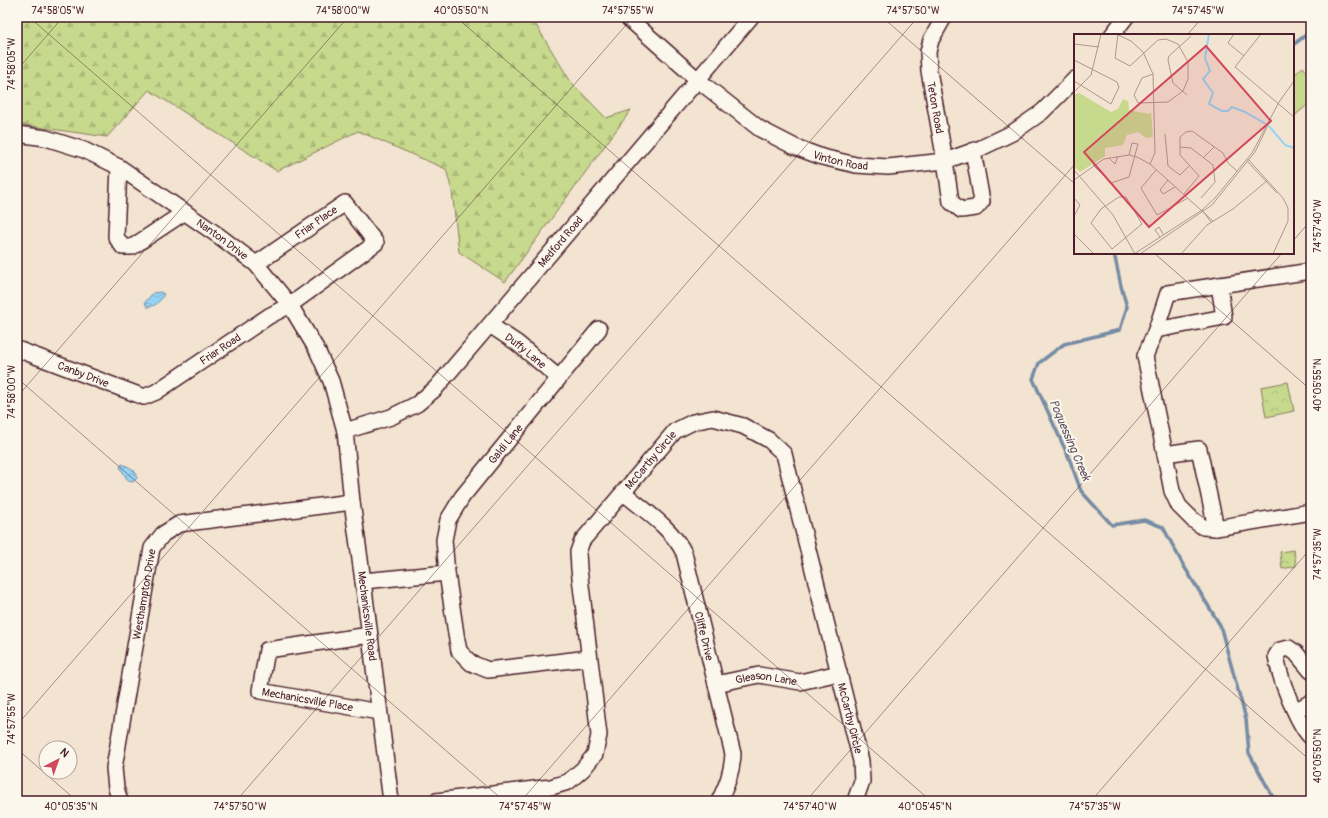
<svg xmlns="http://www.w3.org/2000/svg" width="1328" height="818" font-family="Pangolin,sans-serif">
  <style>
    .forest { fill: url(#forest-firs); stroke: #887c5c }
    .park { fill: url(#park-crowns); stroke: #887c5c }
    .garden { fill: #c7d98d; stroke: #887c5c }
    .water { fill: url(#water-waves); stroke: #768ba4 }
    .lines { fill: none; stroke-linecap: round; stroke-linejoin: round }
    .stream { stroke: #768ba4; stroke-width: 3.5 }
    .minor-casing { stroke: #4a1f2b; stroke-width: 18 }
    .minor { stroke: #fbf7ec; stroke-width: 15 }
    .ticks { fill: none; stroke: #4a1f2b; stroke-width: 1; stroke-opacity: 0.45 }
    .labels { text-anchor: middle; stroke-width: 4; stroke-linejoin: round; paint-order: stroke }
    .street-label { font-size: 11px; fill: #4a1f2b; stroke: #fbf7ec }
    .water-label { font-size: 12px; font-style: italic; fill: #605568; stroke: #fbf7ec }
    .inset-river { fill: none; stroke: #93d3f5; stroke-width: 2 }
    .inset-road { fill: none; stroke: #af958e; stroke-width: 1 }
    .view { fill: #d1495b; fill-opacity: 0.15; stroke: #d1495b; stroke-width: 2 }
    .inset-edge { fill: none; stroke: #4a1f2b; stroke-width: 2 }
    .neatline { fill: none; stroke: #4a1f2b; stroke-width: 1.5 }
    .ticks-label { font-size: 10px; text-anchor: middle; fill: #4a1f2b }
  </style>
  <defs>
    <pattern id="forest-firs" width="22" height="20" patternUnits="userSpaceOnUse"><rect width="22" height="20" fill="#c7d98d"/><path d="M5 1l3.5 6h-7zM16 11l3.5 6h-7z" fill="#acba7a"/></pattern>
    <pattern id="park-crowns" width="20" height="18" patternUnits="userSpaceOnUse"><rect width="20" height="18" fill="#c7d98d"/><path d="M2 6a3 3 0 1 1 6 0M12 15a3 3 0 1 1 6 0" fill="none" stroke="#acba7a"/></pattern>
    <pattern id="water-waves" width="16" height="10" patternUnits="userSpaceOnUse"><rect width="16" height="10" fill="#93d3f5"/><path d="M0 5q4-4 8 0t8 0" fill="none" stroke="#80b5d2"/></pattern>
  </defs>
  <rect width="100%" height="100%" fill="#f2e4d0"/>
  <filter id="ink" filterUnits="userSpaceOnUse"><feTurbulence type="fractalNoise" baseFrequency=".025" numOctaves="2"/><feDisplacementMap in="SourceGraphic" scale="8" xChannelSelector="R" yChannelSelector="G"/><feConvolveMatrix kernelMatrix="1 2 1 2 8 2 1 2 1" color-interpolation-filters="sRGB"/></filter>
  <g filter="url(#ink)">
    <path class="forest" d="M17,17H531L571,82L606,118L631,110L505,282L459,252L452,191L446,169L358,131L277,171L149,90L107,137L17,124Z"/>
    <path class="park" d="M1288,382L1294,411L1266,417L1261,387Z
      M1294,550L1296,566L1282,569L1280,552Z"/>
    <path class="garden" d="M1303,67L1311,77V102L1293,117V76Z"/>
    <path class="water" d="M160,292L164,294C161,301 155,307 147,307L145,302L153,293Z
      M122,464C129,467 136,469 137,478L133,482L128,481L120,467Z"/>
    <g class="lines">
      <path class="stream" d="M1293,45L1311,31
        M1114,253L1121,286L1127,307L1120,330L1064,344L1039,363L1033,379L1069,458L1081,491L1112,525L1144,520L1163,527L1182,563L1220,625L1246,719L1249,753L1275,801"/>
      <defs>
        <g id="minor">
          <path id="s1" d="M627,17L698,80L760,129L795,147L822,157L856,165L888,167L945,161L981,148L1012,133L1042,112L1075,79"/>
          <path id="s2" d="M944,17L931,40L928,52L929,71L945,161L951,202L961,210L976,208L982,201L973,151"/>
          <path d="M1112,35L1126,17"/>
          <path id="s3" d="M17,134L46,138L84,150L119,167L219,236L256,264L290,305L317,350L331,381L345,431L352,502L363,581L391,801"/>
          <path d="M119,167L116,237L123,247H132L185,212"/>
          <path d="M1311,271L1168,293L1156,330L1145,356L1165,454L1199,449L1216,528L1311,512"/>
          <path id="s4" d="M490,325L517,343L559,378"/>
          <path d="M1156,330L1224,317L1219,285"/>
          <path id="s5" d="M17,349L144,397L156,392L269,316L290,305L376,243L345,203L256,264"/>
          <path id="s6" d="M345,431L391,417L417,404L435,389L751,17"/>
          <path d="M1165,454L1172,491L1179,506L1193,520L1203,527L1216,528"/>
          <path id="s7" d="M624,493C645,511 672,528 684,553L733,754C732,772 727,785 719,801"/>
          <path d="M363,581L447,573"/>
          <path id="s8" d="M370,635L267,650L260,691L379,712"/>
          <path id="s9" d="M589,658L488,670L471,663L459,651L456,634L447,573L444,540L448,520L462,497L599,329"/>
          <path d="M1311,671L1296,653L1289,648L1280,650L1276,656C1280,678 1287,696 1297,716C1301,723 1304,731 1311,737"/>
          <path id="s10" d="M716,684L759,675L800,682L839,673"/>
          <path d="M1295,711L1311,702"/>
          <path id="s11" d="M120,801L116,788L114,768L152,548L163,534L179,524L352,502"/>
          <path id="s12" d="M436,801L551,787L568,782L583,769L595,754L599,735L579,569L578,552L582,541L675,431L693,422L713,418L743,426L769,440L784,454L861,761L862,781L855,801"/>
        </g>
      </defs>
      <use href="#minor" class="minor-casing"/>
      <use href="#minor" class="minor"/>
    </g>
  </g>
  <path class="ticks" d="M29,17L931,801M456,17L1311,761M882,17L1075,184M1309,17L1311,18M1187,35L1203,17M17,70L63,17M1293,241L1311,220M1154,253L1311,390M17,378L504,801M17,397L348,17M17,725L633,17M17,749L77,801M236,801L918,17M521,801L1075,164M806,801L1282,253M1091,801L1311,548"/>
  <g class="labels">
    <g class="street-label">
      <text dy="4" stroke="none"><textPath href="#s2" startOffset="95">Teton Road</textPath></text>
      <text dy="4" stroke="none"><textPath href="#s1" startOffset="261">Vinton Road</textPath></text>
      <text transform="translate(316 222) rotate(-35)" y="4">Friar Place</text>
      <text dy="4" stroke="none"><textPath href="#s3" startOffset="234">Nanton Drive</textPath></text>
      <text dy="4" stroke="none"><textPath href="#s6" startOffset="294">Medford Road</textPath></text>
      <text dy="4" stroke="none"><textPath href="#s5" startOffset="226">Friar Road</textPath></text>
      <text dy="4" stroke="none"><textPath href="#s4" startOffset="44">Duffy Lane</textPath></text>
      <text dy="4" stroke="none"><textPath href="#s5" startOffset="71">Canby Drive</textPath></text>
      <text dy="4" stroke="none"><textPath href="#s9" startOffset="365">Galdi Lane</textPath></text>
      <text dy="4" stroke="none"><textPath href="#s12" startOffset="494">McCarthy Circle</textPath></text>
      <text dy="4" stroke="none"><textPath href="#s11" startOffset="210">Westhampton Drive</textPath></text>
      <text dy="4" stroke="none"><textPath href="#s3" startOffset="654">Mechanicsville Road</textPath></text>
      <text dy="4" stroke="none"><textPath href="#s7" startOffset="171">Cliffe Drive</textPath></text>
      <text dy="4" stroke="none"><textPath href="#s10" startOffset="51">Gleason Lane</textPath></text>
      <text dy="4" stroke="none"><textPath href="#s8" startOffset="194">Mechanicsville Place</textPath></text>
      <text dy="4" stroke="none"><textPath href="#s12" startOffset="926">McCarthy Circle</textPath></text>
    </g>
    <g class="water-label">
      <text transform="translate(1070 440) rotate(67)" y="4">Poquessing Creek</text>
    </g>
  </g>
  <g transform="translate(1074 34)">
    <rect width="220" height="220" fill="#f2e4d0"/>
    <path d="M5,59L37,78L44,75L49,65L54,67L55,76L75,80L77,78L79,103L72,104L64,98L53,101L49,111L31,114V122L6,138L0,132V61Z" fill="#c7d98d"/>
    <path class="inset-river" d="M135,0L131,24L136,37L129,45L139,59L135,70L148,77H154L158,73L171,78L192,90M195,92L211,111L220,114"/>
    <path class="inset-road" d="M42,0L57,7L69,18L79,40L81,119L76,130M44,0L41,24L56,32L84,6L92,5L104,10L114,28V45L109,57L94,68L64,69L60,61L68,44L79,40M160,0L154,9L170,22M187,0L161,33L220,83M0,10L25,13M0,26L43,48L45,53L37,70L0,47M0,58L17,41L27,0M113,61L99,49L94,26L95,22L117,2M91,100L94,132L106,141L116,131M106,113L117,114L139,131L141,148L127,164M130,123L140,113M35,124L41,130L44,122M174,125L209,164L214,174V187L199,220M173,127L203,159M19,131L37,149L55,143L64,110L58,109L55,121M0,136L39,181L61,220M82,136L67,154L83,181L114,164M0,146L30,125L55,121L63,123L76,130L139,187M94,146L86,156L89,160L101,153M110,160L125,142L106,121V103L112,98L118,97L149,119L154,129L163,137M45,163H52L68,190L38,215L17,189L27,175ZM0,164L6,171L0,182M128,176L137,188M0,200L20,220M86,203L81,196L85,193L89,200M60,220L128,176L141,164L178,119L205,68L220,47M66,220L138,171L181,118L197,85M107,220L133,191L159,175L194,146"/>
    <path class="view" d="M132,12L197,87L75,193L10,118Z"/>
    <rect width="220" height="220" class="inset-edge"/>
  </g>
  <rect width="1328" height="818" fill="none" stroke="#fbf7ec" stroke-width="44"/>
  <g transform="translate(58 760) rotate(41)"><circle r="19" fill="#fbf7ec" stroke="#b4a19f"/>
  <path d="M0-3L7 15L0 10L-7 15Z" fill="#d1495b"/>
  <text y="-6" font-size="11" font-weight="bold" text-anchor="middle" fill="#4a1f2b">N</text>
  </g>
  <rect x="22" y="22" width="1284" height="774" class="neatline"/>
  <g class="ticks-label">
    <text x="58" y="14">74°58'05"W</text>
    <text x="343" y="14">74°58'00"W</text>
    <text x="461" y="14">40°05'50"N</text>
    <text x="628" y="14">74°57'55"W</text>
    <text x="913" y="14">74°57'50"W</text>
    <text x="1198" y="14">74°57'45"W</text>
    <text transform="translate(11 64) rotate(-90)" y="4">74°58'05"W</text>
    <text transform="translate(1317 226) rotate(-90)" y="4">74°57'40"W</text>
    <text transform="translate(1317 385) rotate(-90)" y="4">40°05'55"N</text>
    <text transform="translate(11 392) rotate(-90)" y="4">74°58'00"W</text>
    <text transform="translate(1317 554) rotate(-90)" y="4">74°57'35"W</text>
    <text transform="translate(11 719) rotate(-90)" y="4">74°57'55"W</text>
    <text transform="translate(1317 756) rotate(-90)" y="4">40°05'50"N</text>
    <text x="71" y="810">40°05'35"N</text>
    <text x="240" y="810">74°57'50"W</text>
    <text x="525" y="810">74°57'45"W</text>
    <text x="810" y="810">74°57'40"W</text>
    <text x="925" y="810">40°05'45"N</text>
    <text x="1095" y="810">74°57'35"W</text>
  </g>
</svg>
